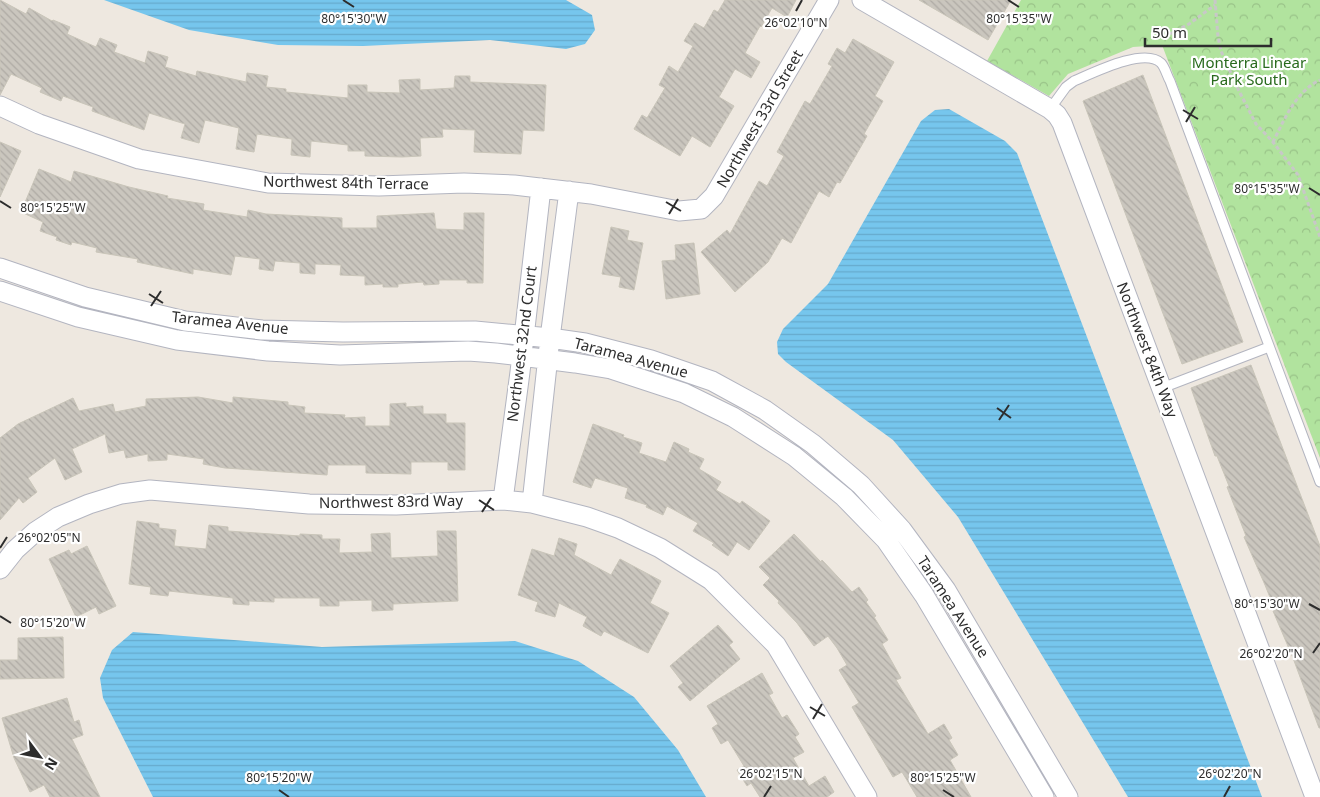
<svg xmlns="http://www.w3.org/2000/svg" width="1320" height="797" font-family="'Noto Sans',sans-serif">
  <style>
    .park { fill: url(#park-crowns) }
    .water { fill: url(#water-rules) }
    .building { fill: url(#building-back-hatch); stroke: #c9c5b9 }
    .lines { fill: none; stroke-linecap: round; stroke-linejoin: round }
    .lane-casing { stroke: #b3b5c0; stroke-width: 11 }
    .street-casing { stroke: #b3b5c0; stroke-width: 21 }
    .path { stroke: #c8c8c8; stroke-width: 3; stroke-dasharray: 4 2.5; stroke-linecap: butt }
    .lane { stroke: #fff; stroke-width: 9 }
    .street { stroke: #fff; stroke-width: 19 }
    .ticks { fill: none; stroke: #2d2d2d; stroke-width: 2 }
    .labels { text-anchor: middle; stroke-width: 4.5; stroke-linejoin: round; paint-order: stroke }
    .park-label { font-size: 15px; fill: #286a1c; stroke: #fff }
    .street-label { font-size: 15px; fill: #2d2d2d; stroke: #fff }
    .ticks-label { font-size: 12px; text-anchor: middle; fill: #2d2d2d; stroke: #fff; stroke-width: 4.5; stroke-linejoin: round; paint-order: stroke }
  </style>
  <defs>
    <pattern id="park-crowns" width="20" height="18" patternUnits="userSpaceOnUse" patternTransform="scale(1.25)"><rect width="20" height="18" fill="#b1e39e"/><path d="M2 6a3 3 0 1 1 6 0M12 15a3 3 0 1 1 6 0" fill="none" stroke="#99c388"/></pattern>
    <pattern id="water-rules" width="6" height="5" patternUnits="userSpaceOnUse" patternTransform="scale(1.25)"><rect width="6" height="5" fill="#76c6ed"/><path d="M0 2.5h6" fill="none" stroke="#6ac"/></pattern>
    <pattern id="building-back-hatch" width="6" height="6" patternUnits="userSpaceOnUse" patternTransform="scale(1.25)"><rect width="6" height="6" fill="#cac6be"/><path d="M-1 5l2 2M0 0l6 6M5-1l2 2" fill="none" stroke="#aeaaa4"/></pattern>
  </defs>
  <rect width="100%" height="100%" fill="#eee8e0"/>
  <path class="park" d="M1021,0H1320V458L1162,45L1133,47L1068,74L1049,96L987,61Z"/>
  <path class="water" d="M104,0H566L592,15L595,30L585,44L566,49L490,40L363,46L278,45L189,30Z
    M949,109L1005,141L1017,153L1262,797H1128L958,517L893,440L786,362L778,354L777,342L783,329L828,284L921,121L935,110Z
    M133,632L322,647L515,641L578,661L634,697L678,750L706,797H153L103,698L100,678L112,650Z"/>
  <path class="building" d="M0,0L26,14L29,8L52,21L53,20L70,27L67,34L96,47L100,38L117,45L114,52L145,63L148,51L168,57L165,67L196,76L197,71L246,82L247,73L268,76L266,87L286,89V92L348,98V85H367V92L400,93L399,80L420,79V90L454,88L455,76H470V82L546,85L544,131L523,130L521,154L474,152L475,130L442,129L443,137L420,138L421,156L402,157L365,156V151H348V145L311,141L310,157L291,155L292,139L257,134L254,152L236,149L239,128L205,120L199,143L181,138L185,124L149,113L144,130L92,111L93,107L63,96L61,101L40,92L42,88L11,74L0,95Z
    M725,0H796L787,17L772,8L761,27L760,26L745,53L760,62L751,78L735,69L719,97L734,106L710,147L692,136L680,156L634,129L642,115L647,118L665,88L659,85L669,66L678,72L693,46L684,41L695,23L704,28L714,10L718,12Z
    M919,0H1011L988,40Z
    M853,39L894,62L875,96L883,101L864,134L867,136L840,183L837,182L829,197L819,191L791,243L782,238L768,262L735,292L701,252L727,230L730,234L759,181L767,186L784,156L777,152L805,101L810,104L832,66L828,64L837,48L845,53Z
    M1143,75L1243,342L1182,364L1083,101Z
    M0,142L21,151L0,197Z
    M39,169L71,182L74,171L129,187L168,196L167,198L204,204L203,210L247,217L248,210L266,214L342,218V228H377V216L434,213L436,229L464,230V213H484L483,283H467V280H439V284L424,285L423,282L398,284V287H383V284L365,285V276L340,275L341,265L315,264V274L300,273V263L275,261L273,271L259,269L260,259L235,256L231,275L193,269V274L137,262L138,259L96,252L97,248L72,242L71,245L56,240L57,237L40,231L43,222L21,212Z
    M611,227L629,231L627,240L643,243L634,290L619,287L621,277L602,274Z
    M694,243L700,294L666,299L662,261L676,260L675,245Z
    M1251,365L1320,546V728H1319L1293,658L1273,611L1275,610L1265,585L1244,537L1246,536L1227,487L1229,486L1217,456H1215L1191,388Z
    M198,397L233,403V397L288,402V405L305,407L304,413L345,415L344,418L365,417V426H390V404L406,403V407L423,406V414H446V423H465V470H448V462H411V474L366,473V465H328L327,475L225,468L203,464L204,459L167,454V460L148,461V454L126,458L124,450L109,453L105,434L72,449L82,472L65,480L55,458L28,478L37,492L23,503L19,498L0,520V438L18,424L73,398L79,411L113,404L115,412L146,406V399Z
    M593,424L624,435L623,437L642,443L639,453L666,462L674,442L689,449L688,452L704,459L699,469L721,482L716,490L740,504L742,501L770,521L749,550L737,542L728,556L712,545L714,543L693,531L698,523L667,506L663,515L646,507L647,505L625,498L628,488L595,478L591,488L573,482Z
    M137,521L159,524V528L176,530L174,546L206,549L209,525L228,527V531L300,536V534L322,535V539H340L339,553L372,552L371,534L390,533L391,558L438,556L437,531H456L458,601L393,604V610L372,611V600L339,601V606H320V598H274V602L249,601V605L233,604V598L169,591L168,596L150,594L151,587L129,584Z
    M794,534L821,562L822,560L852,592L859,587L868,600L866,602L876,616L874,617L888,640L882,644L901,678L896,680L928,734L944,724L952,738L949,740L958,755L950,760L971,797H917L902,772L893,777L852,707L859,703L839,670L847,665L837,648L828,636L814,646L797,623L778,603L779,601L763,585L770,578L759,567Z
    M559,538L577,544L574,555L611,575L620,559L661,581L650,603L669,613L648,653L604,631L601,636L583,626L587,617L559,603L555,617L535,611L538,602L518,595L532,549L554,556Z
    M87,546L116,606L99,614L96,607L76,617L49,559L69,550L71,554Z
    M718,625L733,642L729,645L740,659L690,701L678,687L683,683L670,666Z
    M63,637L64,678L0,679V660H18V638Z
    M762,673L773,693L769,695L782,718L787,715L799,734L795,737L804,752L793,758L809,786L825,776L834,792L827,797H760L751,783L747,786L737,770L744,766L728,740L721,744L712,728L718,724L707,706Z
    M67,698L74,722L79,720L83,735L72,739L100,797H50L44,785L30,792L14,758L2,718Z"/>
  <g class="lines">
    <defs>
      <path id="lane" d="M1050,109L1066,87L1074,81C1093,73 1144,47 1161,63C1165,67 1167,76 1170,81L1320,482
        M1162,388L1269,347"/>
      <path id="street" d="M862,0L1050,109L1057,115L1062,123L1315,797
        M0,106L39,124L139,159L268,183L379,186L464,183L514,185L591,194L679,211L701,209L714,196L829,0
        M0,268L85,297L185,321L262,330L343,332L475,331L550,338L585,343L651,360L712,381L765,410L813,444L861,485L902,530L946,590L1068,797
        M0,291L78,317L177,340L268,351L340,355L468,351L496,353L575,363L611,369L684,393L733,417L794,456L844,497L886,540L924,595L1044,797
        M503,500L520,372L541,188
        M532,503L550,338L569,191
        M0,569L15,550L35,532L58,517L89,504L121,494L150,490L309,504L396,505L503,500L532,503L587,517L618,528L660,548L711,580L776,645L867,797"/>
    </defs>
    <use href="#lane" class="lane-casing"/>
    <use href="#street" class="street-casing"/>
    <path class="path" d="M1215,0L1218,37L1221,51L1238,89L1256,124L1273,142L1298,175L1320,237
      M1170,34L1189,24L1215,5
      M1273,142C1284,120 1296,91 1320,80"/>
    <use href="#lane" class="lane"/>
    <use href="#street" class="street"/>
  </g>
  <path class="ticks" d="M343,0L354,7M1008,0L1019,7M796,11L802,0M1183,110L1198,119M1186,122L1195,107M1309,188L1320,195M0,201L11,208M666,202L681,211M669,214L678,199M149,294L163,303M151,306L161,291M997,408L1011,418M999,420L1009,405M479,500L494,510M482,512L491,498M0,548L7,537M1309,604L1320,610M0,616L11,623M1313,653L1320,643M810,707L825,716M813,719L822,704M279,790L289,797M943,790L954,797M764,797L771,786M1224,797L1230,786"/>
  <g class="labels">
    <g class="park-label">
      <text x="1249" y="68">Monterra Linear<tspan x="1249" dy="17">Park South</tspan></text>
    </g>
    <g class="street-label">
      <text transform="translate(760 119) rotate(-60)" y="5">Northwest 33rd Street</text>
      <text transform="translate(346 183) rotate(1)" y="5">Northwest 84th Terrace</text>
      <text transform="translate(230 323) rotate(6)" y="5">Taramea Avenue</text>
      <text transform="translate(522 344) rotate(-83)" y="5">Northwest 32nd Court</text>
      <text transform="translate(1147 350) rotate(69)" y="5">Northwest 84th Way</text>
      <text transform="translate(631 358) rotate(15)" y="5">Taramea Avenue</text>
      <text transform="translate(391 502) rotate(-1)" y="5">Northwest 83rd Way</text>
      <text transform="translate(953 607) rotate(57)" y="5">Taramea Avenue</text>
    </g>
  </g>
  <g class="ticks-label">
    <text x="354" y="23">80°15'30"W</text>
    <text x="1019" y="23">80°15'35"W</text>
    <text x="796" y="27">26°02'10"N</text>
    <text x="1267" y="193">80°15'35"W</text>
    <text x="53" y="212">80°15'25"W</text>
    <text x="49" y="542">26°02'05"N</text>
    <text x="1267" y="608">80°15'30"W</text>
    <text x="53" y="627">80°15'20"W</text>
    <text x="1271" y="658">26°02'20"N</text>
    <text x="771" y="778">26°02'15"N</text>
    <text x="1230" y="778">26°02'20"N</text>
    <text x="279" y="782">80°15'20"W</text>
    <text x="943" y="782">80°15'25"W</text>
  </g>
  <g transform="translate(40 757) rotate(122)" stroke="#ffffff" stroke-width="4" paint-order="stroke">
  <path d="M0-4L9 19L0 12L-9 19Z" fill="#2d2d2d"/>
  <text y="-8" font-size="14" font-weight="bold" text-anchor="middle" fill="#2d2d2d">N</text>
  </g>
  <path d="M1145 38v8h126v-8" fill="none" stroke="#2d2d2d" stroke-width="2.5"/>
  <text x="1152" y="38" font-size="15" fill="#2d2d2d" stroke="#ffffff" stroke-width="4" paint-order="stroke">50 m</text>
</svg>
